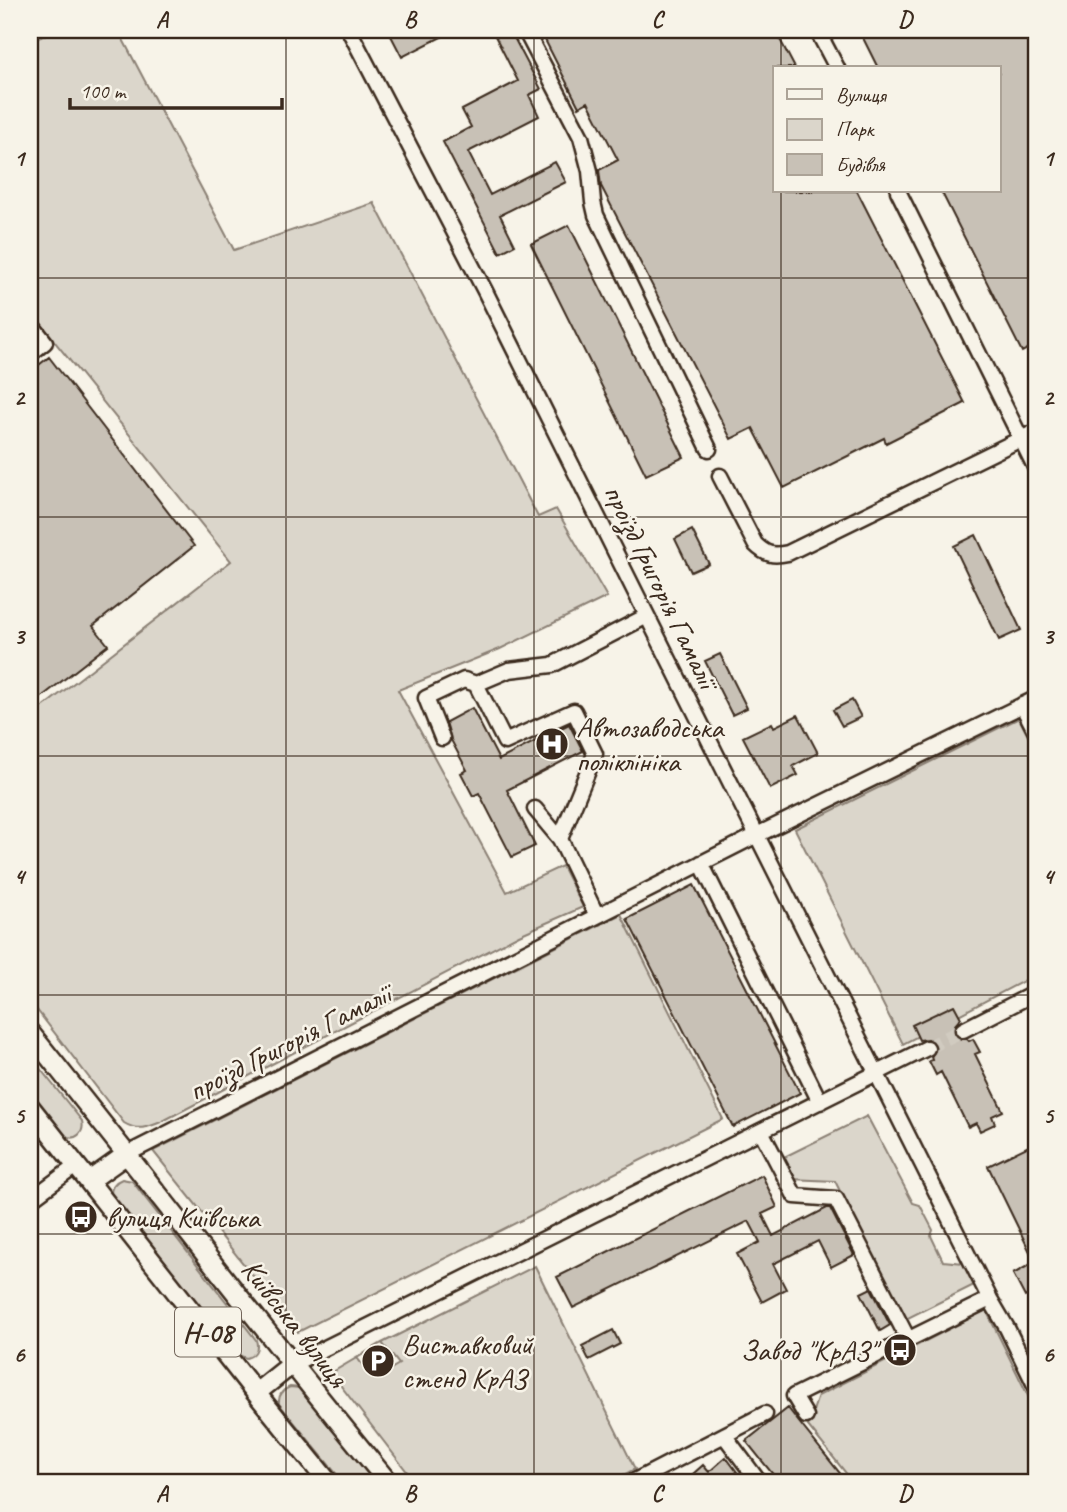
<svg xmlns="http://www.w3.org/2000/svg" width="1067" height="1512" font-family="Caveat,sans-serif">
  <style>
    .green { fill: #dbd6cb; stroke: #8b8074; stroke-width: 2; fill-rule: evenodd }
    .building { fill: #c8c1b6; stroke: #3b2a1e; stroke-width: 2 }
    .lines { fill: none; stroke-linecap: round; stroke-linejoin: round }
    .minor-tunnel { stroke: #d1cbc0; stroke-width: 14; stroke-dasharray: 14 7; stroke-linecap: butt }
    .minor-casing { stroke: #3b2a1e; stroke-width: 19 }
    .major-casing { stroke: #3b2a1e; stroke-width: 23 }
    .minor { stroke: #f7f3e8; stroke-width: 14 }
    .major { stroke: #f7f3e8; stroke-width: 18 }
    .grid { fill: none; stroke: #3b2a1e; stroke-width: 2; stroke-opacity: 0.55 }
    .labels { text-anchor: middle; stroke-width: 5; stroke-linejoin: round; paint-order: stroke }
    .shield { fill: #f7f3e8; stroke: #73665b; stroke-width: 2 }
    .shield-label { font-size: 28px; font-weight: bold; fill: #3b2a1e }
    .street-label { font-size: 30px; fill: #3b2a1e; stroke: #f7f3e8 }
    .poi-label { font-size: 30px; fill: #3b2a1e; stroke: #f7f3e8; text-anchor: start }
    .neatline { fill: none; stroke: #3b2a1e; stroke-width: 2.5 }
    .grid-label { font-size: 23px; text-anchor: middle; font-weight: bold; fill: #3b2a1e }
  </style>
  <rect width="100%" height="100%" fill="#f7f3e8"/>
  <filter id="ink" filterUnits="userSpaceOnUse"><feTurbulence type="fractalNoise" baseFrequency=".0143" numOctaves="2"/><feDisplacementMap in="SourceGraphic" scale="14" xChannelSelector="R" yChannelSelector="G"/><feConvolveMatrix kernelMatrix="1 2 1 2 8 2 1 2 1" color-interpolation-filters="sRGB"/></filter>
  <g filter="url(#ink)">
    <path class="green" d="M55,30H118L234,250L374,203L538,517L556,509L607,597L500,649L398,690L507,892L562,866L583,907L519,935L161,1122C147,1128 137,1131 124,1123L30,1001V717L231,561L30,311V42Z
      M1019,718L1037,754V974L903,1044L795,829Z
      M621,914L723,1119L298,1332L153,1151Z
      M30,1056L82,1121C85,1133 75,1142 64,1135L30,1093Z
      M867,1116L913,1203L920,1205L933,1230L931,1236L943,1261L964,1263L974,1285L904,1320L835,1181L790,1179L780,1159Z
      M122,1179L132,1181L256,1340C259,1349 255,1356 246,1358L238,1355L111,1197C110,1187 114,1182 122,1179Z
      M535,1266L635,1469L610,1482H415L331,1373L382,1343ZM382,1343L399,1364L374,1379L357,1358Z
      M986,1310L1037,1414V1482H853L808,1426L818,1396Z
      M290,1387L300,1388L374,1482H343L279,1404C278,1395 282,1390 290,1387Z"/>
    <path class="building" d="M388,30H455L402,57Z
      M492,30H510L541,89L529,95L539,116L468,152L490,195L555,162L566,182L500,215L515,245L500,253L443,142L471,127L462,110L518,81Z
      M540,30H775L795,68H775V191H857L965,403L886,443L884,438L784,488L753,428L731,439L601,186L599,170L618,160L588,102L579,107Z
      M859,30H1037V344L1022,352L941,191H999V68H878Z
      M569,225L684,457L646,475L531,244Z
      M49,357L194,546L93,626L108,645L30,706V372Z
      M692,530L709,564L691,572L675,539Z
      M976,535L1021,630L999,640L954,546Z
      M720,654L747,708L732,715L705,661Z
      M852,700L861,717L842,726L833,710Z
      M472,708L499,760L569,724L583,751L507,790L535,846L512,857L479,793L473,796L461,773L467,770L451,740L446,722Z
      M798,715L818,753L793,766L798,775L770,789L743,737L772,723L774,727Z
      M694,885L800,1093L733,1127L627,919Z
      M954,1005L961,1018L955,1025L954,1034L957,1038L962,1039H967L969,1041L973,1039L980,1052L975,1054L1003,1111L992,1116L995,1124L980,1131L976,1123L968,1127L941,1072L936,1075L929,1061L932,1060L931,1057L936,1049L935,1043L928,1039L919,1040L912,1025Z
      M1037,1142V1291L1025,1297L1013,1274L1035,1262L988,1166Z
      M762,1175L777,1207L762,1214L773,1236L827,1208H830L854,1255L831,1267L818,1241L773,1264L786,1289L762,1302L737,1254L760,1242L749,1221L573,1308L557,1277Z
      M871,1288L890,1325L880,1331L861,1293Z
      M613,1330L620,1344L589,1360L582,1346Z
      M788,1408L798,1421L847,1482H779L746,1441Z
      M726,1457L740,1476L733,1482H697L698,1481L693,1474L703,1465L709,1472Z"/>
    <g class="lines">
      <path class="minor-tunnel" d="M927,1048L963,1030"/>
      <defs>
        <path id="minor" d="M349,30L485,291L716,754L990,1299L1007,1328L1037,1389
          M525,30L581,137L590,171L593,202L596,215L709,449
          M817,30L837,68
          M898,191L1037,471
          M30,323L45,342L30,354
          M720,476L755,544C766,555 773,556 788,553L1037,431
          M476,684L505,742L574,711L595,754L560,839L597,916
          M1022,705L1037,734
          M442,738L426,698L464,680L476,684L509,670L552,665L647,616
          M535,809L560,839
          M701,863L820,1102
          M963,1030L1037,992
          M761,1131L795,1196L836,1199L908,1339
          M127,1154L757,835L1037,698
          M30,1200L77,1165
          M291,1365L927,1048
          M806,1416L794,1396L990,1299
          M724,1435L759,1482
          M633,1482L765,1414"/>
        <path id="major" d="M30,1033C150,1182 266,1334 388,1482
          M30,1107L256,1393L328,1482
          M89,1181L127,1154
          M256,1393L291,1365"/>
      </defs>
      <use href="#minor" class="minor-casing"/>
      <use href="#major" class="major-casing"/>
      <use href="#minor" class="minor"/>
      <use href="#major" class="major"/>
    </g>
  </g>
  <path class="grid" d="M286,30V1482M534,30V1482M781,30V68M781,191V1482M30,278H1037M30,517H1037M30,756H1037M30,995H1037M30,1234H1037"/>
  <defs>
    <symbol id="hospital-disc" viewBox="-11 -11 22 22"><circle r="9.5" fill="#3b2a1e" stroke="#f7f3e8"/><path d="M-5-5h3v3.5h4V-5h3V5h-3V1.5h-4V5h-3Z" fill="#fff"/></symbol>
    <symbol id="bus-disc" viewBox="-11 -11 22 22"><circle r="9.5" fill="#3b2a1e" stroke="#f7f3e8"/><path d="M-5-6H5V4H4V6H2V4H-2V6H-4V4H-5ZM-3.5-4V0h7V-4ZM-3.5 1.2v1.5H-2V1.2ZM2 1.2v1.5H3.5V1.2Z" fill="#fff"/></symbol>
    <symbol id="parking-disc" viewBox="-11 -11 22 22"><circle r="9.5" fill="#3b2a1e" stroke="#f7f3e8"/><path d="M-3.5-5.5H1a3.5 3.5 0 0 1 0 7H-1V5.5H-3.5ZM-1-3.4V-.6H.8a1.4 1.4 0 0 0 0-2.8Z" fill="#fff"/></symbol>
  </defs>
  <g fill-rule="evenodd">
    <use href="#hospital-disc" x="533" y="725" width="38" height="38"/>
    <use href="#bus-disc" x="62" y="1198" width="38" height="38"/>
    <use href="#bus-disc" x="881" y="1331" width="38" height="38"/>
    <use href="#parking-disc" x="359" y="1342" width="38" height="38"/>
  </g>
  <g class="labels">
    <rect class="shield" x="175" y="1307.5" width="66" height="49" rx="5"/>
    <g class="shield-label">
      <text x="208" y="1342">Н-08</text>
    </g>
    <g class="street-label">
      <text transform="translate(661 586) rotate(64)" y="10">проїзд Григорія Гамалії</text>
      <text transform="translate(289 1042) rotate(-27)" y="10">проїзд Григорія Гамалії</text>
      <text transform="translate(295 1323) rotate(52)" y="10">Київська вулиця</text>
    </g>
    <g class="poi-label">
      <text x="576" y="737">Автозаводська<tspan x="576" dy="34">поліклініка</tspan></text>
      <text x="106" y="1227">вулиця Київська</text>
      <text x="402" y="1354">Виставковий<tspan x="402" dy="34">стенд КрАЗ</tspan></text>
      <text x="876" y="1360" text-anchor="end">Завод "КрАЗ"</text>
    </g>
  </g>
  <rect width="1067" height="1512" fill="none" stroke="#f7f3e8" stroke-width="77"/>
  <rect x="773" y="66" width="228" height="126" fill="#f7f3e8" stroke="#aca397" stroke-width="2"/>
  <rect x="787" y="89" width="35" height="10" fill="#f7f3e8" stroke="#aca397" stroke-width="2"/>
  <text x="836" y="102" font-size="21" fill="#3b2a1e">Вулиця</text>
  <rect x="787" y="119" width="35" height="21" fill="#dbd6cb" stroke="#aca397" stroke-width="2"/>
  <text x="836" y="136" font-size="21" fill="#3b2a1e">Парк</text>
  <rect x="787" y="154" width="35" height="21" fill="#c8c1b6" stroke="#aca397" stroke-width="2"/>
  <text x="836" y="172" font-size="21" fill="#3b2a1e">Будівля</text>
  <path d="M70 98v10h212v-10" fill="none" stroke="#3b2a1e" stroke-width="3.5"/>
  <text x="80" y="98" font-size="21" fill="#3b2a1e" stroke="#f7f3e8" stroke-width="5" paint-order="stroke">100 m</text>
  <rect x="38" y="38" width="990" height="1436" class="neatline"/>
  <g class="grid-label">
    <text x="162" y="27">A</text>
    <text x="410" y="27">B</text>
    <text x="657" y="27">C</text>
    <text x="905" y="27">D</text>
    <text x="19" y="166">1</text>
    <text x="1048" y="166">1</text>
    <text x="19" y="405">2</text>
    <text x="1048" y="405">2</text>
    <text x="19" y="644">3</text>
    <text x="1048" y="644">3</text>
    <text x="19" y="884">4</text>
    <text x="1048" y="884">4</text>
    <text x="19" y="1123">5</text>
    <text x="1048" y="1123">5</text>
    <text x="19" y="1362">6</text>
    <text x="1048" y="1362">6</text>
    <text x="162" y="1501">A</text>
    <text x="410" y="1501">B</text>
    <text x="657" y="1501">C</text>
    <text x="905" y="1501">D</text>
  </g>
</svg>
